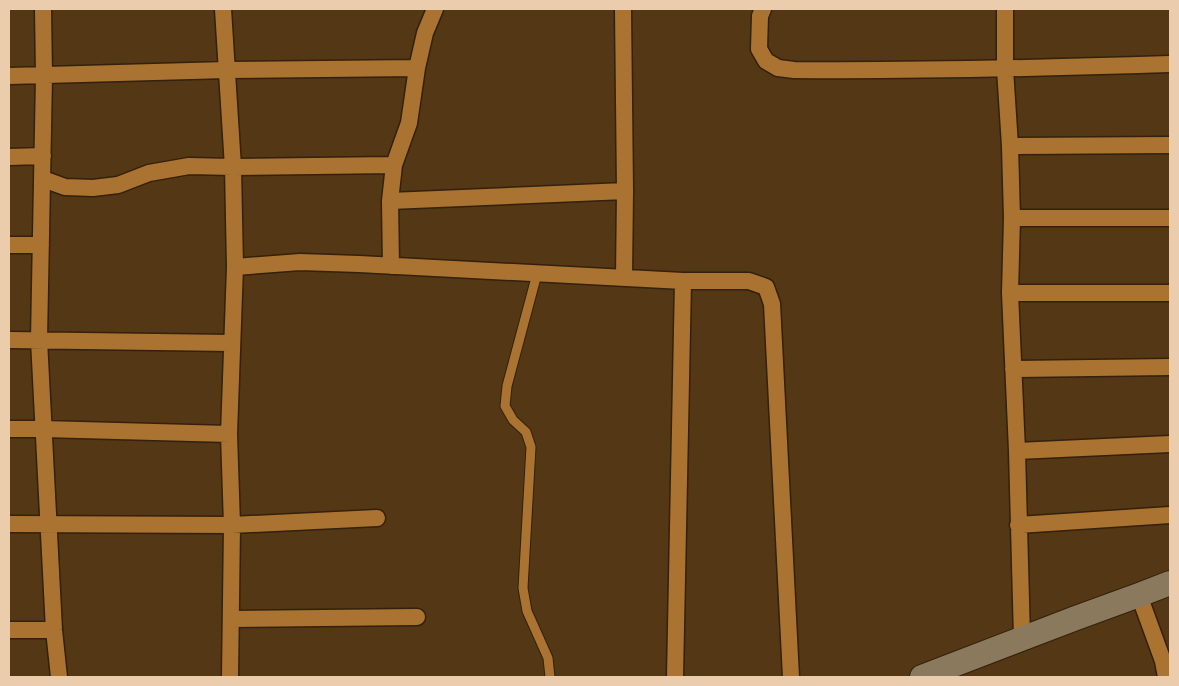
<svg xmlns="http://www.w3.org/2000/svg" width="1179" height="686" font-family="Inter,sans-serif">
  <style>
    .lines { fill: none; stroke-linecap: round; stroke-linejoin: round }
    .lane-casing { stroke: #33210c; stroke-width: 11 }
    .street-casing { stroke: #33210c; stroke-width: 19 }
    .secondary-casing { stroke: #33210c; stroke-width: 26 }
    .lane { stroke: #ab7331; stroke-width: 9 }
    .street { stroke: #ab7331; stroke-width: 16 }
    .secondary { stroke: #8a795d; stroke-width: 24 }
  </style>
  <rect width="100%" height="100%" fill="#543714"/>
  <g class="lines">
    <defs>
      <path id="lane" d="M537,274L507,386L505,406L513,420L526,432L531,447L523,588L527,611L548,658L550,677"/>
      <path id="street" d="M43,9L44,76L39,340L54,630L59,677
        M223,9L233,167L235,267L229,434L232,525L230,677
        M623,9L625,191L624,278
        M763,9L760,16L759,49L766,61L778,68L794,70C919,71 1045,68 1170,64
        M1005,9V69L1010,146L1012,218L1010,293L1017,451L1022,638
        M9,76L227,70L417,68
        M1010,146L1170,145
        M9,157L43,156
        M43,179L65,187L93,188L118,185L149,173L189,166L233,167L394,165
        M390,201L625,191
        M1012,218H1170
        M9,245H41
        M391,266L390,201L394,165L409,123L417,68L425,33L435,9
        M235,267L300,262L359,264L683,281H749L766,287L772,304L791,677
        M1010,293H1170
        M9,340L231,343
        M1013,369L1170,367
        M9,429H43L229,434
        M1017,451L1170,444
        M9,524L232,525L377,518
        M1018,525L1170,515
        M1139,595L1163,661L1166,677
        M231,619L417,617
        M9,630H54
        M675,677L683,281"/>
      <path id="secondary" d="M922,677L1076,618L1139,595L1170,583"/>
    </defs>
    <use href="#lane" class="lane-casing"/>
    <use href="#street" class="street-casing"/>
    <use href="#secondary" class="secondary-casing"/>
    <use href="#lane" class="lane"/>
    <use href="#street" class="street"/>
    <use href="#secondary" class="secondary"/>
  </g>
  <rect width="1179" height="686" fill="none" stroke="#ebcdae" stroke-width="20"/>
</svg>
